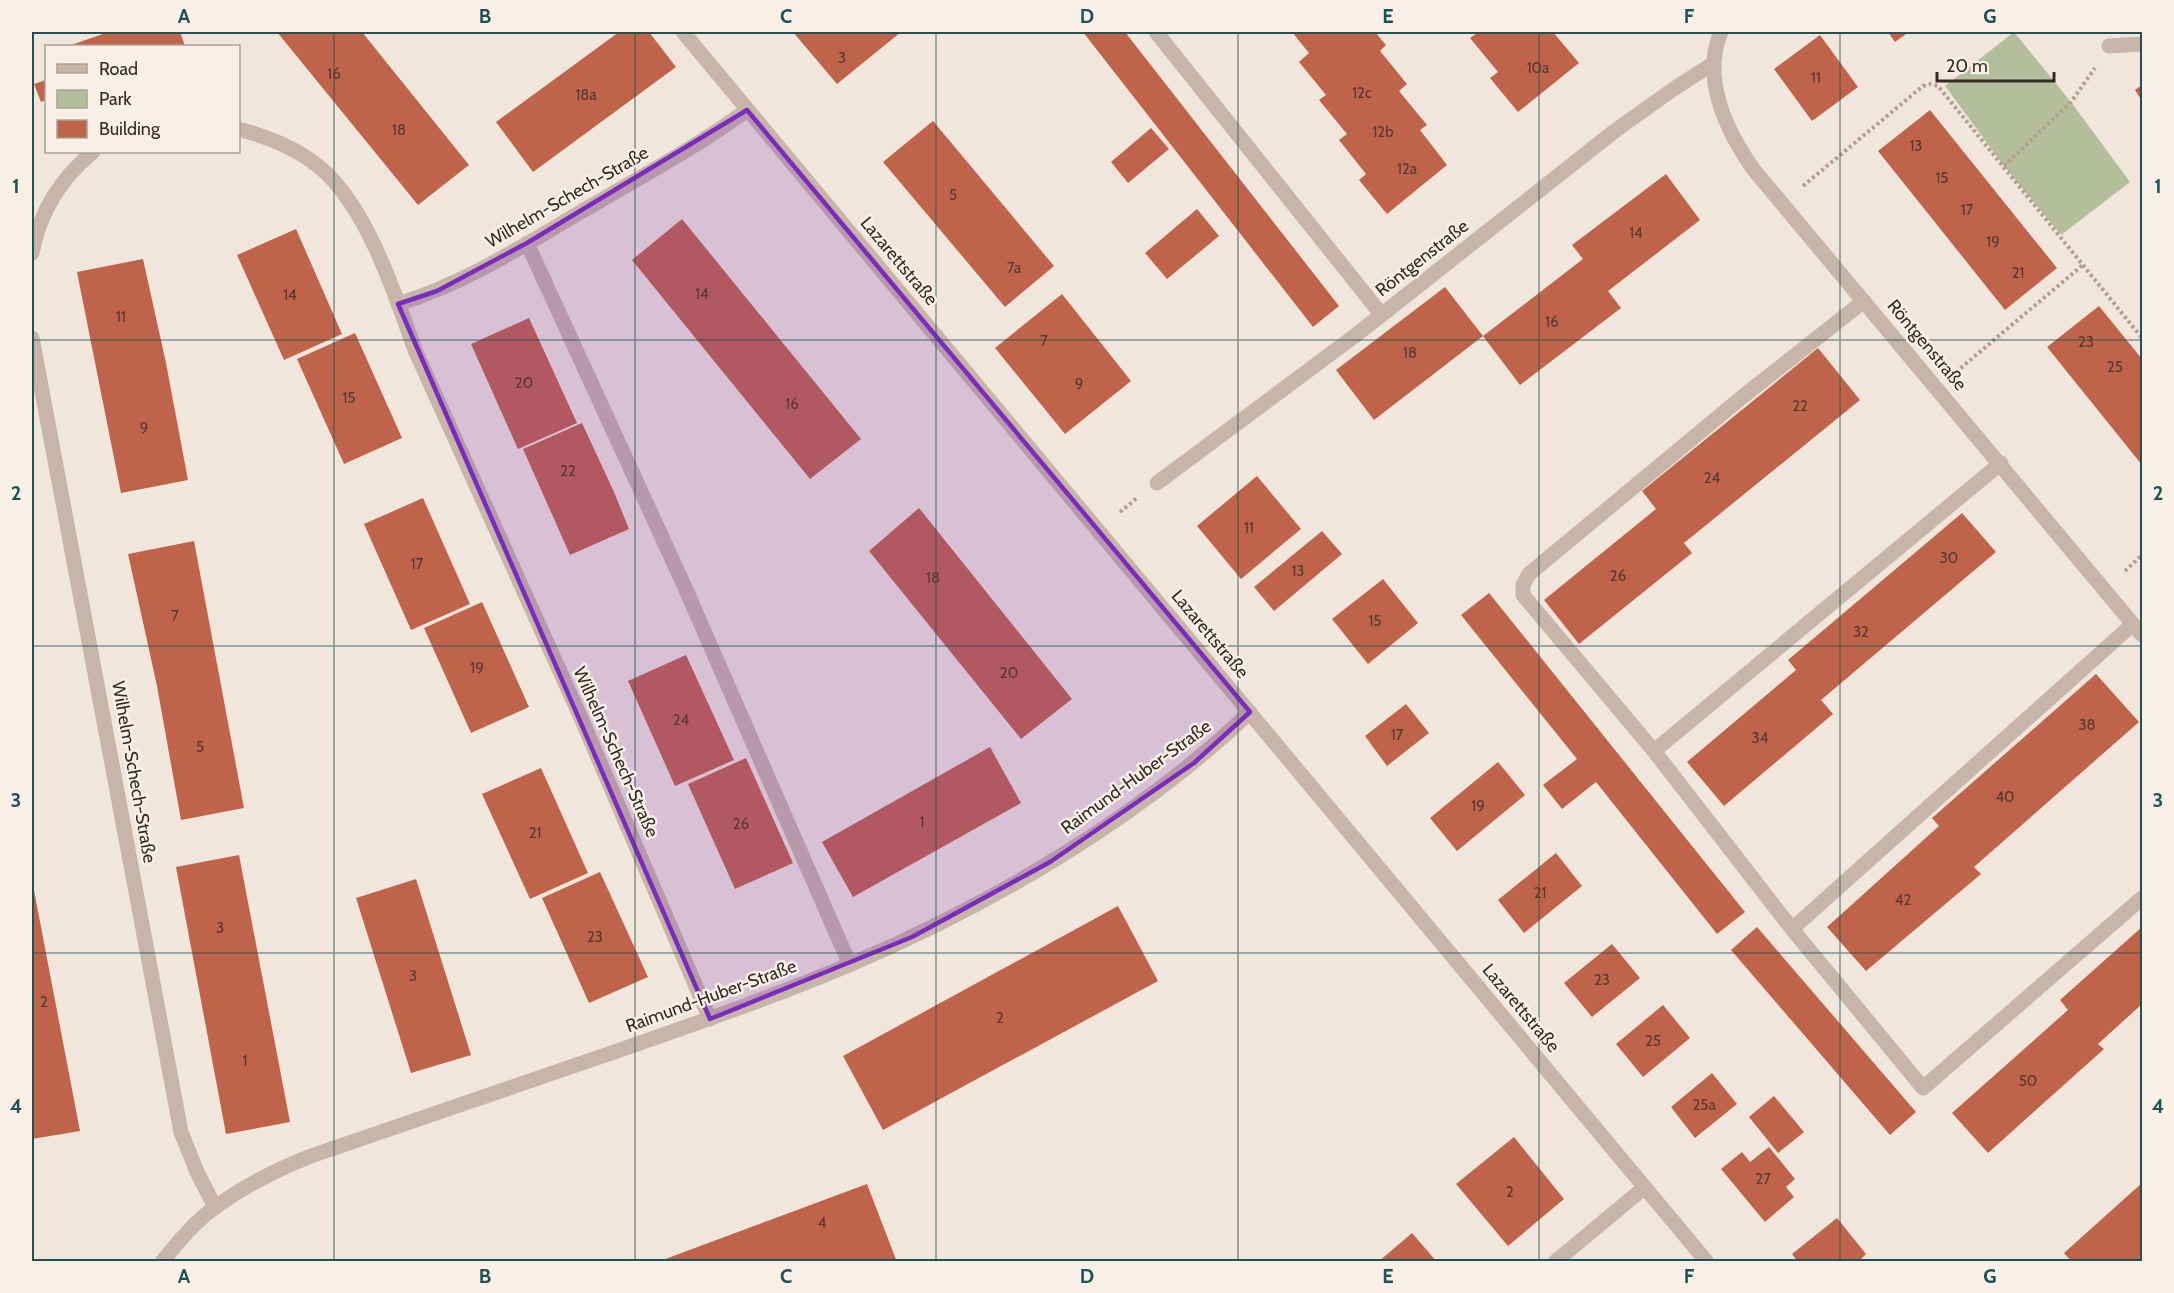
<svg xmlns="http://www.w3.org/2000/svg" width="2174" height="1293" font-family="Cabin,sans-serif">
  <style>
    .green { fill: #b4be9c }
    .building { fill: #bf634a }
    .lines { fill: none; stroke-linecap: round; stroke-linejoin: round }
    .path { stroke: #b39f92; stroke-width: 4; stroke-dasharray: 3 3; stroke-linecap: butt }
    .minor { stroke: #c7b5a7; stroke-width: 15 }
    .marked { fill: #7b2cbf; fill-opacity: 0.2; stroke: #7b2cbf; stroke-width: 4.5; stroke-linejoin: round }
    .grid { fill: none; stroke: #1f5254; stroke-width: 1.5; stroke-opacity: 0.55 }
    .labels { text-anchor: middle; stroke-width: 5; stroke-linejoin: round; paint-order: stroke }
    .number-label { font-size: 15px; fill: #573930 }
    .street-label { font-size: 18px; fill: #342b27; stroke: #f8f0e7 }
    .neatline { fill: none; stroke: #1f5254; stroke-width: 2 }
    .grid-label { font-size: 20px; text-anchor: middle; font-weight: bold; fill: #1f5254 }
  </style>
  <rect width="100%" height="100%" fill="#f0e6db"/>
  <path class="green" d="M2014,32L2071,102L2130,182L2061,235L2004,166L1945,86Z"/>
  <path class="building" d="M109,32H180L185,46H68Z
    M277,32H362L469,165L418,205Z
    M619,32H649L676,67L533,172L496,122Z
    M793,32H901L837,84Z
    M1083,32H1125L1339,306L1313,327Z
    M1292,32H1375L1386,45L1380,51L1407,84L1399,91L1427,125L1420,130L1447,165L1387,214L1359,180L1366,174L1339,140L1347,134L1319,100L1326,95L1299,62L1309,53Z
    M1479,32H1553L1579,63L1518,112L1490,78L1498,72L1470,38Z
    M1888,32H1909L1895,42Z
    M1820,35L1858,87L1812,121L1774,69Z
    M46,80V100L41,102L34,84Z
    M2142,85V101L2135,90Z
    M1930,110L2057,268L2005,310L1878,151Z
    M933,121L1054,266L1005,307L883,162Z
    M1151,128L1169,149L1128,183L1111,162Z
    M1666,174L1700,220L1608,291L1621,308L1520,385L1483,336L1374,420L1336,370L1445,287L1483,336L1583,259L1572,245Z
    M1197,209L1219,236L1167,279L1145,253Z
    M682,219L861,439L810,479L632,260Z
    M296,229L342,334L284,360L237,255Z
    M143,259L166,363L188,480L121,493L77,272Z
    M1062,294L1131,381L1065,434L995,348Z
    M2099,306L2142,359V465L2047,347Z
    M529,318L577,423L518,449L471,344Z
    M355,333L402,438L344,464L297,359Z
    M1818,348L1860,400L1684,543L1692,553L1579,644L1544,600L1656,509L1642,491Z
    M582,423L614,492L629,529L570,555L523,449Z
    M1257,476L1301,529L1241,579L1197,526Z
    M423,498L470,604L411,630L364,524Z
    M919,508L1072,699L1021,739L869,551Z
    M1962,513L1996,552L1821,700L1833,714L1724,806L1687,762L1796,670L1788,660Z
    M1322,531L1342,554L1274,611L1254,587Z
    M194,541L244,808L181,820L157,686L128,554Z
    M1383,579L1418,623L1368,664L1332,619Z
    M1489,593L1745,912L1717,934L1596,782L1562,809L1543,785L1577,759L1461,615Z
    M482,602L529,707L471,733L424,628Z
    M686,655L734,760L675,786L628,681Z
    M2096,674L2139,722L1974,867L1981,874L1866,971L1827,927L1939,826L1932,818Z
    M1406,704L1429,733L1387,766L1365,736Z
    M990,747L1021,803L853,897L822,842Z
    M746,758L793,863L735,889L688,784Z
    M1498,762L1525,795L1457,851L1430,818Z
    M541,768L588,873L530,899L482,794Z
    M1556,853L1582,886L1524,933L1498,900Z
    M239,855L290,1122L226,1134L176,867Z
    M600,872L648,977L589,1003L542,898Z
    M416,879L471,1055L411,1073L356,898Z
    M32,880L80,1131L32,1139Z
    M1118,906L1158,981L883,1130L843,1056Z
    M1757,927L1916,1112L1890,1135L1731,950Z
    M2142,927V1004L2098,1044L2104,1049L1988,1153L1952,1113L2068,1010L2060,1000Z
    M1612,944L1640,978L1592,1017L1564,983Z
    M1663,1005L1690,1038L1643,1077L1616,1044Z
    M1712,1073L1737,1104L1695,1138L1671,1107Z
    M1774,1096L1804,1132L1778,1153L1749,1117Z
    M1514,1137L1564,1199L1508,1246L1456,1184Z
    M1769,1147L1795,1179L1786,1187L1794,1197L1765,1222L1721,1169L1742,1152L1750,1162Z
    M2142,1183V1262H2072L2064,1253Z
    M867,1184L897,1262H660V1261Z
    M1837,1218L1866,1254L1858,1262H1798L1792,1254Z
    M1412,1233L1437,1262H1378Z"/>
  <g class="lines">
    <path class="path" d="M2004,166L2071,102L2095,68
      M1803,186L1923,86L1931,84L1938,86L2142,338
      M1956,372L2084,264
      M1120,512L1137,498
      M2125,571L2142,555"/>
    <path class="minor" d="M683,32L1707,1262
      M1156,32L1381,314
      M1721,32C1701,79 1727,132 1754,170L2142,635
      M2109,46L2142,44
      M238,129C269,137 300,149 324,171C368,211 395,294 415,350L581,718L710,1019
      M527,243L683,583L850,965
      M32,253C39,213 61,178 93,152
      M1864,301L1741,398L1529,574L1523,585V595L1654,751L1792,929L1923,1088L2142,898
      M398,304C467,283 529,242 591,206C644,175 698,146 747,110
      M32,338L181,1132L197,1172L215,1207
      M1157,483L1356,335L1616,130L1672,90L1714,63
      M1654,751L2001,463
      M1792,929L2133,624
      M162,1262C178,1242 196,1220 217,1206C246,1185 278,1169 311,1156C414,1120 517,1086 620,1050C697,1023 776,996 851,964C992,904 1139,818 1250,712
      M1555,1262L1645,1187"/>
  </g>
  <path class="marked" d="M747,110L1250,712L1194,763L1050,862L912,937L710,1019L398,304L437,291L527,243Z"/>
  <path class="grid" d="M334,32V1262M635,32V1262M936,32V1262M1238,32V1262M1539,32V1262M1840,32V1262M32,340H2142M32,646H2142M32,953H2142"/>
  <g class="labels">
    <g class="number-label">
      <text x="842" y="63">3</text>
      <text x="1538" y="73">10a</text>
      <text x="334" y="79">16</text>
      <text x="1816" y="83">11</text>
      <text x="1362" y="98">12c</text>
      <text x="586" y="100">18a</text>
      <text x="399" y="135">18</text>
      <text x="1383" y="137">12b</text>
      <text x="1916" y="151">13</text>
      <text x="1407" y="174">12a</text>
      <text x="1942" y="183">15</text>
      <text x="953" y="200">5</text>
      <text x="1967" y="215">17</text>
      <text x="1636" y="238">14</text>
      <text x="1993" y="247">19</text>
      <text x="1014" y="273">7a</text>
      <text x="2018" y="278">21</text>
      <text x="702" y="299">14</text>
      <text x="290" y="300">14</text>
      <text x="121" y="322">11</text>
      <text x="1552" y="327">16</text>
      <text x="1044" y="346">7</text>
      <text x="2086" y="347">23</text>
      <text x="1410" y="358">18</text>
      <text x="2115" y="372">25</text>
      <text x="524" y="388">20</text>
      <text x="1079" y="389">9</text>
      <text x="349" y="403">15</text>
      <text x="792" y="409">16</text>
      <text x="1800" y="411">22</text>
      <text x="144" y="433">9</text>
      <text x="568" y="476">22</text>
      <text x="1712" y="483">24</text>
      <text x="1249" y="533">11</text>
      <text x="1949" y="563">30</text>
      <text x="417" y="569">17</text>
      <text x="1298" y="576">13</text>
      <text x="1618" y="581">26</text>
      <text x="933" y="583">18</text>
      <text x="175" y="621">7</text>
      <text x="1375" y="626">15</text>
      <text x="1861" y="637">32</text>
      <text x="477" y="673">19</text>
      <text x="1009" y="678">20</text>
      <text x="681" y="725">24</text>
      <text x="2087" y="730">38</text>
      <text x="1397" y="740">17</text>
      <text x="1760" y="743">34</text>
      <text x="200" y="752">5</text>
      <text x="2005" y="802">40</text>
      <text x="1478" y="811">19</text>
      <text x="922" y="827">1</text>
      <text x="741" y="829">26</text>
      <text x="535" y="838">21</text>
      <text x="1540" y="898">21</text>
      <text x="1903" y="905">42</text>
      <text x="220" y="933">3</text>
      <text x="595" y="942">23</text>
      <text x="413" y="981">3</text>
      <text x="1602" y="985">23</text>
      <text x="44" y="1007">2</text>
      <text x="1000" y="1023">2</text>
      <text x="1653" y="1046">25</text>
      <text x="245" y="1066">1</text>
      <text x="2028" y="1086">50</text>
      <text x="1704" y="1110">25a</text>
      <text x="1763" y="1184">27</text>
      <text x="1510" y="1197">2</text>
      <text x="822" y="1228">4</text>
    </g>
    <g class="street-label">
      <text transform="translate(567 197) rotate(-30)" y="6">Wilhelm-Schech-Straße</text>
      <text transform="translate(1422 258) rotate(-38)" y="6">Röntgenstraße</text>
      <text transform="translate(899 261) rotate(50)" y="6">Lazarettstraße</text>
      <text transform="translate(1927 345) rotate(50)" y="6">Röntgenstraße</text>
      <text transform="translate(1210 634) rotate(50)" y="6">Lazarettstraße</text>
      <text transform="translate(616 752) rotate(66)" y="6">Wilhelm-Schech-Straße</text>
      <text transform="translate(134 772) rotate(80)" y="6">Wilhelm-Schech-Straße</text>
      <text transform="translate(1136 777) rotate(-36)" y="6">Raimund-Huber-Straße</text>
      <text transform="translate(711 996) rotate(-20)" y="6">Raimund-Huber-Straße</text>
      <text transform="translate(1521 1008) rotate(50)" y="6">Lazarettstraße</text>
    </g>
  </g>
  <rect width="2174" height="1293" fill="none" stroke="#f8f0e7" stroke-width="66"/>
  <rect x="45" y="45" width="195" height="108" fill="#f8f0e7" stroke="#aaa19a" stroke-width="1.5"/>
  <rect x="57" y="64" width="30" height="9" fill="#c7b5a7" stroke="#aaa19a" stroke-width="1.5"/>
  <text x="99" y="75" font-size="18" fill="#342b27">Road</text>
  <rect x="57" y="90" width="30" height="18" fill="#b4be9c" stroke="#aaa19a" stroke-width="1.5"/>
  <text x="99" y="105" font-size="18" fill="#342b27">Park</text>
  <rect x="57" y="120" width="30" height="18" fill="#bf634a" stroke="#aaa19a" stroke-width="1.5"/>
  <text x="99" y="135" font-size="18" fill="#342b27">Building</text>
  <path d="M1937 72v9h117v-9" fill="none" stroke="#342b27" stroke-width="3"/>
  <text x="1946" y="72" font-size="18" fill="#342b27" stroke="#f8f0e7" stroke-width="4.5" paint-order="stroke">20 m</text>
  <rect x="33" y="33" width="2108" height="1227" class="neatline"/>
  <g class="grid-label">
    <text x="184" y="23">A</text>
    <text x="485" y="23">B</text>
    <text x="786" y="23">C</text>
    <text x="1087" y="23">D</text>
    <text x="1388" y="23">E</text>
    <text x="1689" y="23">F</text>
    <text x="1990" y="23">G</text>
    <text x="16" y="193">1</text>
    <text x="2158" y="193">1</text>
    <text x="16" y="500">2</text>
    <text x="2158" y="500">2</text>
    <text x="16" y="807">3</text>
    <text x="2158" y="807">3</text>
    <text x="16" y="1113">4</text>
    <text x="2158" y="1113">4</text>
    <text x="184" y="1283">A</text>
    <text x="485" y="1283">B</text>
    <text x="786" y="1283">C</text>
    <text x="1087" y="1283">D</text>
    <text x="1388" y="1283">E</text>
    <text x="1689" y="1283">F</text>
    <text x="1990" y="1283">G</text>
  </g>
</svg>
